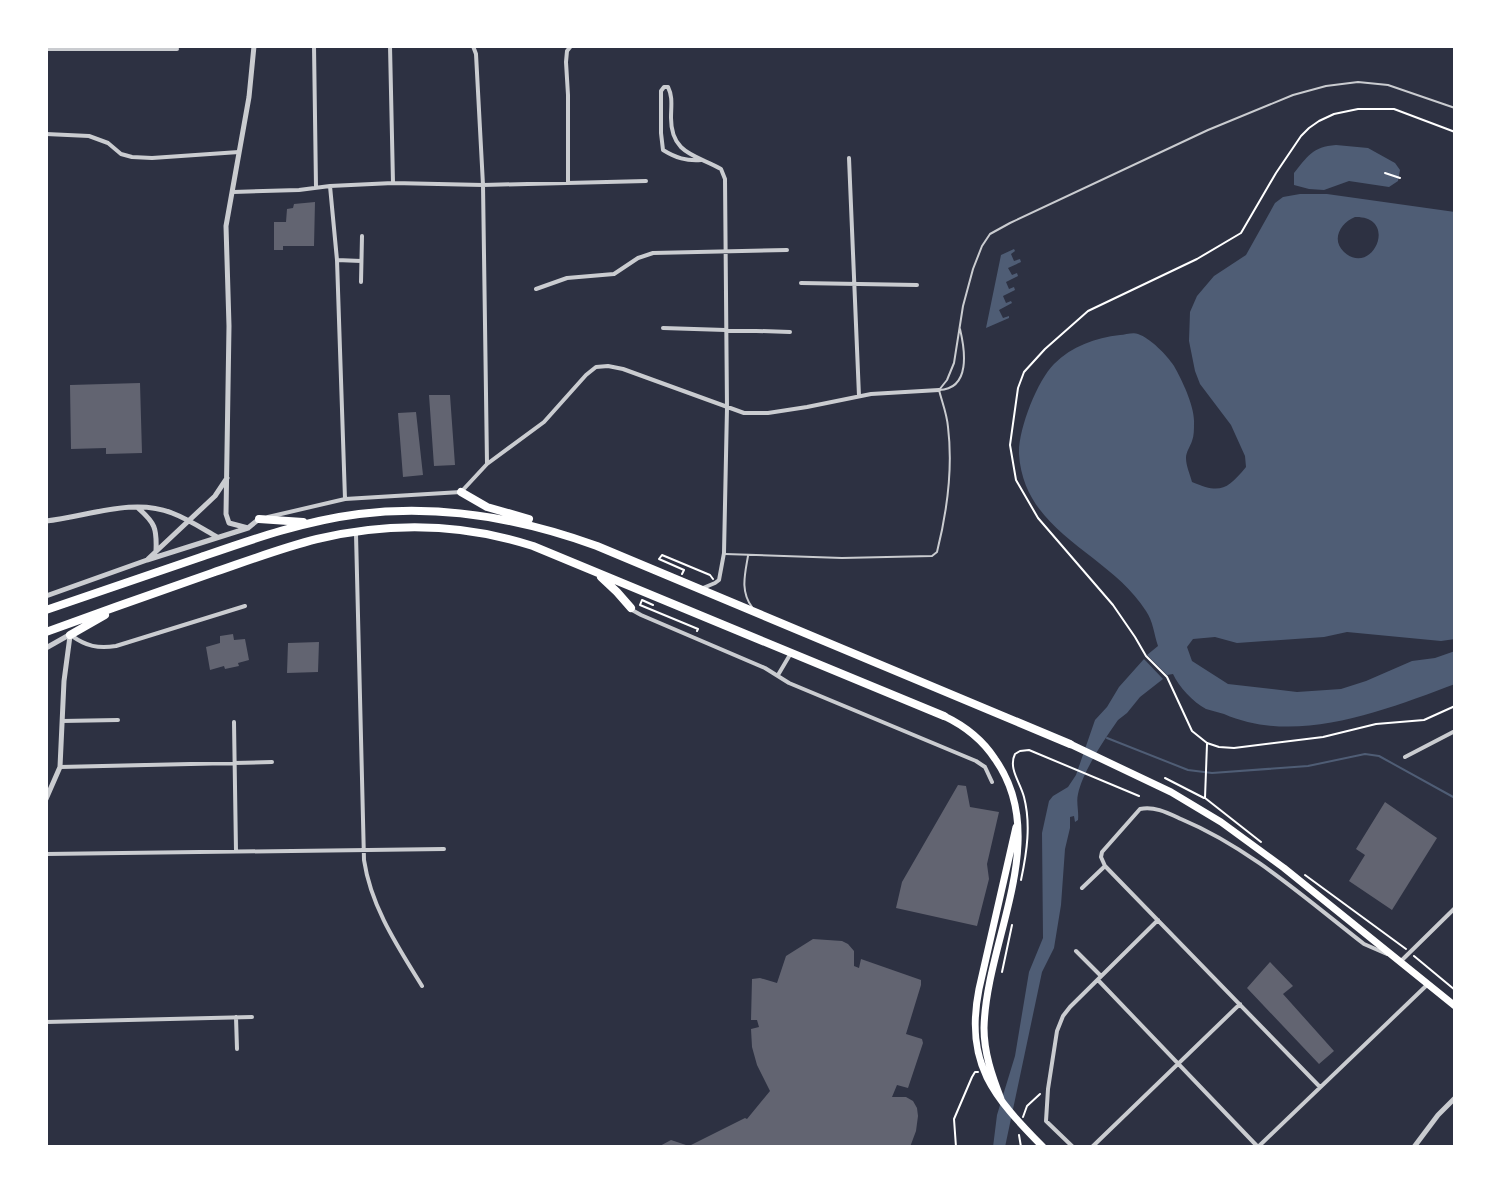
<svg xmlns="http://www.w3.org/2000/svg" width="1501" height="1193" font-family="Cabin,sans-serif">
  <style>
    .water { fill: #4f5d75; fill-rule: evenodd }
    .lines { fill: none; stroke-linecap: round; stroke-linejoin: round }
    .stream { stroke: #4f5d75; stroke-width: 2 }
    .building { fill: #626471 }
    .path { stroke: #fff; stroke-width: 2 }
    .service { stroke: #caccd0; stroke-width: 2 }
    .minor { stroke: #caccd0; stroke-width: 4 }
    .tertiary { stroke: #caccd0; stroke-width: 5 }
    .primary { stroke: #fff; stroke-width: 7 }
    .motorway { stroke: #fff; stroke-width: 8 }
  </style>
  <rect width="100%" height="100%" fill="#2d3142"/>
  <path class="water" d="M1336,145L1368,148L1395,163L1400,170L1398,181L1389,187L1349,181L1324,190L1309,189L1294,185V173C1308,156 1312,147 1336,145Z
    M1300,194H1327L1455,212V639L1441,641L1347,632L1324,637L1237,643L1215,637L1193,639L1187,647L1192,661L1228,684L1297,692L1341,689L1366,681L1412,661L1435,658L1455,651V684C1385,710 1297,746 1224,714C1218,712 1212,711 1206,709C1193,702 1179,687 1173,674L1167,675L1147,655L1158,646C1154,634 1153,621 1146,611C1109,552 1024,534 1019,454C1018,430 1037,381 1054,364C1072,346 1095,338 1120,335C1125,335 1133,332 1138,334C1150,338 1167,355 1174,366C1182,380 1195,407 1194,423C1194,429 1194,436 1192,441C1190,447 1186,452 1186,458C1186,466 1190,474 1192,482C1220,494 1227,490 1246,467L1245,456L1231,425L1200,384L1195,371L1189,341L1190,312L1197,296L1214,276L1246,255L1275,203L1283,197ZM1355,217C1400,216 1372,278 1344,252C1331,240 1340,223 1355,217Z
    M1014,249L1015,251L1011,254L1014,261L1020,259L1021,262L1008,268L1012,275L1017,273L1018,276L1006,282L1009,289L1014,287L1015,290L1003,296L1006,303L1011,301L1012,303L999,310L1003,318L1009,316V318L986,328L1001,255Z
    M1144,659L1163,679L1140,697L1127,713L1118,720C1104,740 1083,771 1078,794C1076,802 1079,812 1078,820L1075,822L1074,816L1070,817V828L1065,849L1061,905L1054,948L1042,972L1005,1147H993L997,1115L1015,1056L1029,972L1043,938L1042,833L1049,801L1053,796L1068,787L1076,775L1095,720L1107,707L1119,687Z"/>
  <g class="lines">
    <path class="stream" d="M1107,738L1188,770L1212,773L1308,766L1365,754L1379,756L1455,798"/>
  </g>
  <path class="building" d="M315,202L314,246H283V250H274V222H286L287,209L293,208L294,204Z
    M140,383L142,453L106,454V448L71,449L70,385Z
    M429,395H450L455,465L434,466Z
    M416,412L423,475L403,477L398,413Z
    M233,634L234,640L245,639L249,660L238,663L239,666L225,669L224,666L210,670L206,647L220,643V636Z
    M319,642L318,672L287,673L288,643Z
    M958,785L966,786L970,807L999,812L987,864L989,879L977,926L896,908L902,882Z
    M1385,802L1437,838L1392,910L1349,881L1365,855L1356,849Z
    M813,939L842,941L848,944L854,951V966L859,968L861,959L921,980V985L906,1034L922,1039L923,1043L908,1088L897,1085L892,1097H906L913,1101L917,1108L918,1116L916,1131L910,1147H658L671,1140L689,1146L745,1118L747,1119L770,1091L757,1065L752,1047L751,1029L759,1027L757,1020H751L752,979L760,978L777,983L786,956Z
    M1270,962L1293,986L1283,994L1334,1051L1319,1064L1247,988Z"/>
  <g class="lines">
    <path class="path" d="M1455,132L1394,109H1358L1334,114L1319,121L1309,128L1301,136L1276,173L1241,233L1197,259L1088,311L1045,349L1024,372L1018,388L1010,445L1016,480L1038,518L1113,605L1135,637L1146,656L1167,677L1192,731L1207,743L1219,747L1234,748L1323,737L1376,724L1424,720L1455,706
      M1385,173L1400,178
      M682,574L684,570L659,559L662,555L710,575L713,579
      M653,605L642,600L640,605L698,629L697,631
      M1207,744L1205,798L1261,842
      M1165,778L1204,798
      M1305,875L1406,949
      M1021,880C1027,852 1031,824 1024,797C1020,782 1008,768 1015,754L1020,751L1029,750L1139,796
      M1414,956L1455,990
      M1002,972L1012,925
      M1023,1117L1027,1106L1040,1094
      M1019,1135L1021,1147
      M956,1147L954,1119L972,1077L975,1072H978"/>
    <path class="service" d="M939,390L947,380L954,363L963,306L973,269L982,246L990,234L1010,223L1208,130L1293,95L1326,86L1358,82L1388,85L1455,108
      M939,390C971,389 965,350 960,329
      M725,554L842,558L932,556L937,552C947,512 953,468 948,427C947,414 942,402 939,390
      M748,556C745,574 740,591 752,607"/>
    <path class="minor" d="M314,46L316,187
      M390,46L393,183
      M473,46L476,54L483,185L487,463
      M46,49H177
      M46,134L89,136L108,143L121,154L132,157L152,158L239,152
      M849,158L859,396
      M701,160C686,161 676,158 663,150L661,133V91L664,87H668C673,97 671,106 671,118C671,154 696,155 721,169L725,179L727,408L724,553L719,580L715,583L703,588
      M568,182V95L566,62L567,51L571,46
      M330,186L337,260L345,499
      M233,192L299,190L330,186L393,183L483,185L646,181
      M337,260L361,261
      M361,282L362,236
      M801,283L917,285
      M536,289L567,278L614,274L638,258L653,253L787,250
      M663,328L790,332
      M268,517L345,499L461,492L487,464L544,422L586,375L596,367L608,366L623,369L744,413H768L807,407L871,394L939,390
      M356,534L364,860C371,907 398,947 422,986
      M632,610L641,615L765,668L789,683L976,761L985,767L992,782
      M72,636C86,646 98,649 116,646L245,606
      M778,675L791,653
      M62,721L118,720
      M234,722L236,851
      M1405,757L1455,731
      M60,767L272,762
      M46,854L444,849
      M1082,888L1105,866
      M1076,951L1101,976
      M1400,962L1455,908
      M1098,980L1258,1147
      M236,1017L237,1049
      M46,1022L252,1017
      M1320,1087L1105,866L1101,857L1102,852L1140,809C1155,806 1168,813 1181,819C1250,848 1306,899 1364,944L1387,954
      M1073,1147L1046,1121L1048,1089L1057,1031L1063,1016L1070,1007L1158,920
      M1092,1147L1240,1004
      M1258,1147L1427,985"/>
    <path class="tertiary" d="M138,508C155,523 157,528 156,551
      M46,521C86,517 133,497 172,513C188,519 203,529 217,537
      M248,528L229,523L226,514L229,326L226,226L249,97L254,46
      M148,559L215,496L227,478
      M46,596L147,560L248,528L259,519
      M46,648L69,635
      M46,799L60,767L64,681L70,636
      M1414,1147L1438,1115L1455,1098"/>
    <path class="primary" d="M944,716C965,726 982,739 995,759C1052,839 986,940 984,1028C984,1053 992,1076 1001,1099
      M1070,744L1171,792L1221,822L1284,868L1455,1006
      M1016,827L979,989C964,1064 994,1097 1043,1147"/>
    <path class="motorway" d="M461,492L487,507L529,519
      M259,519L303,522
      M601,577L617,592L631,608
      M46,610C98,592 149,575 201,557C253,539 304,521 359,514C441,504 520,518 597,546L1070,744
      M46,632C101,612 157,592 212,573C247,561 281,548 317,539C389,522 462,523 533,546L944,716
      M70,635L105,615"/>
  </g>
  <rect width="1501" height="1193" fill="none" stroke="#ffffff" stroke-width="96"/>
</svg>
